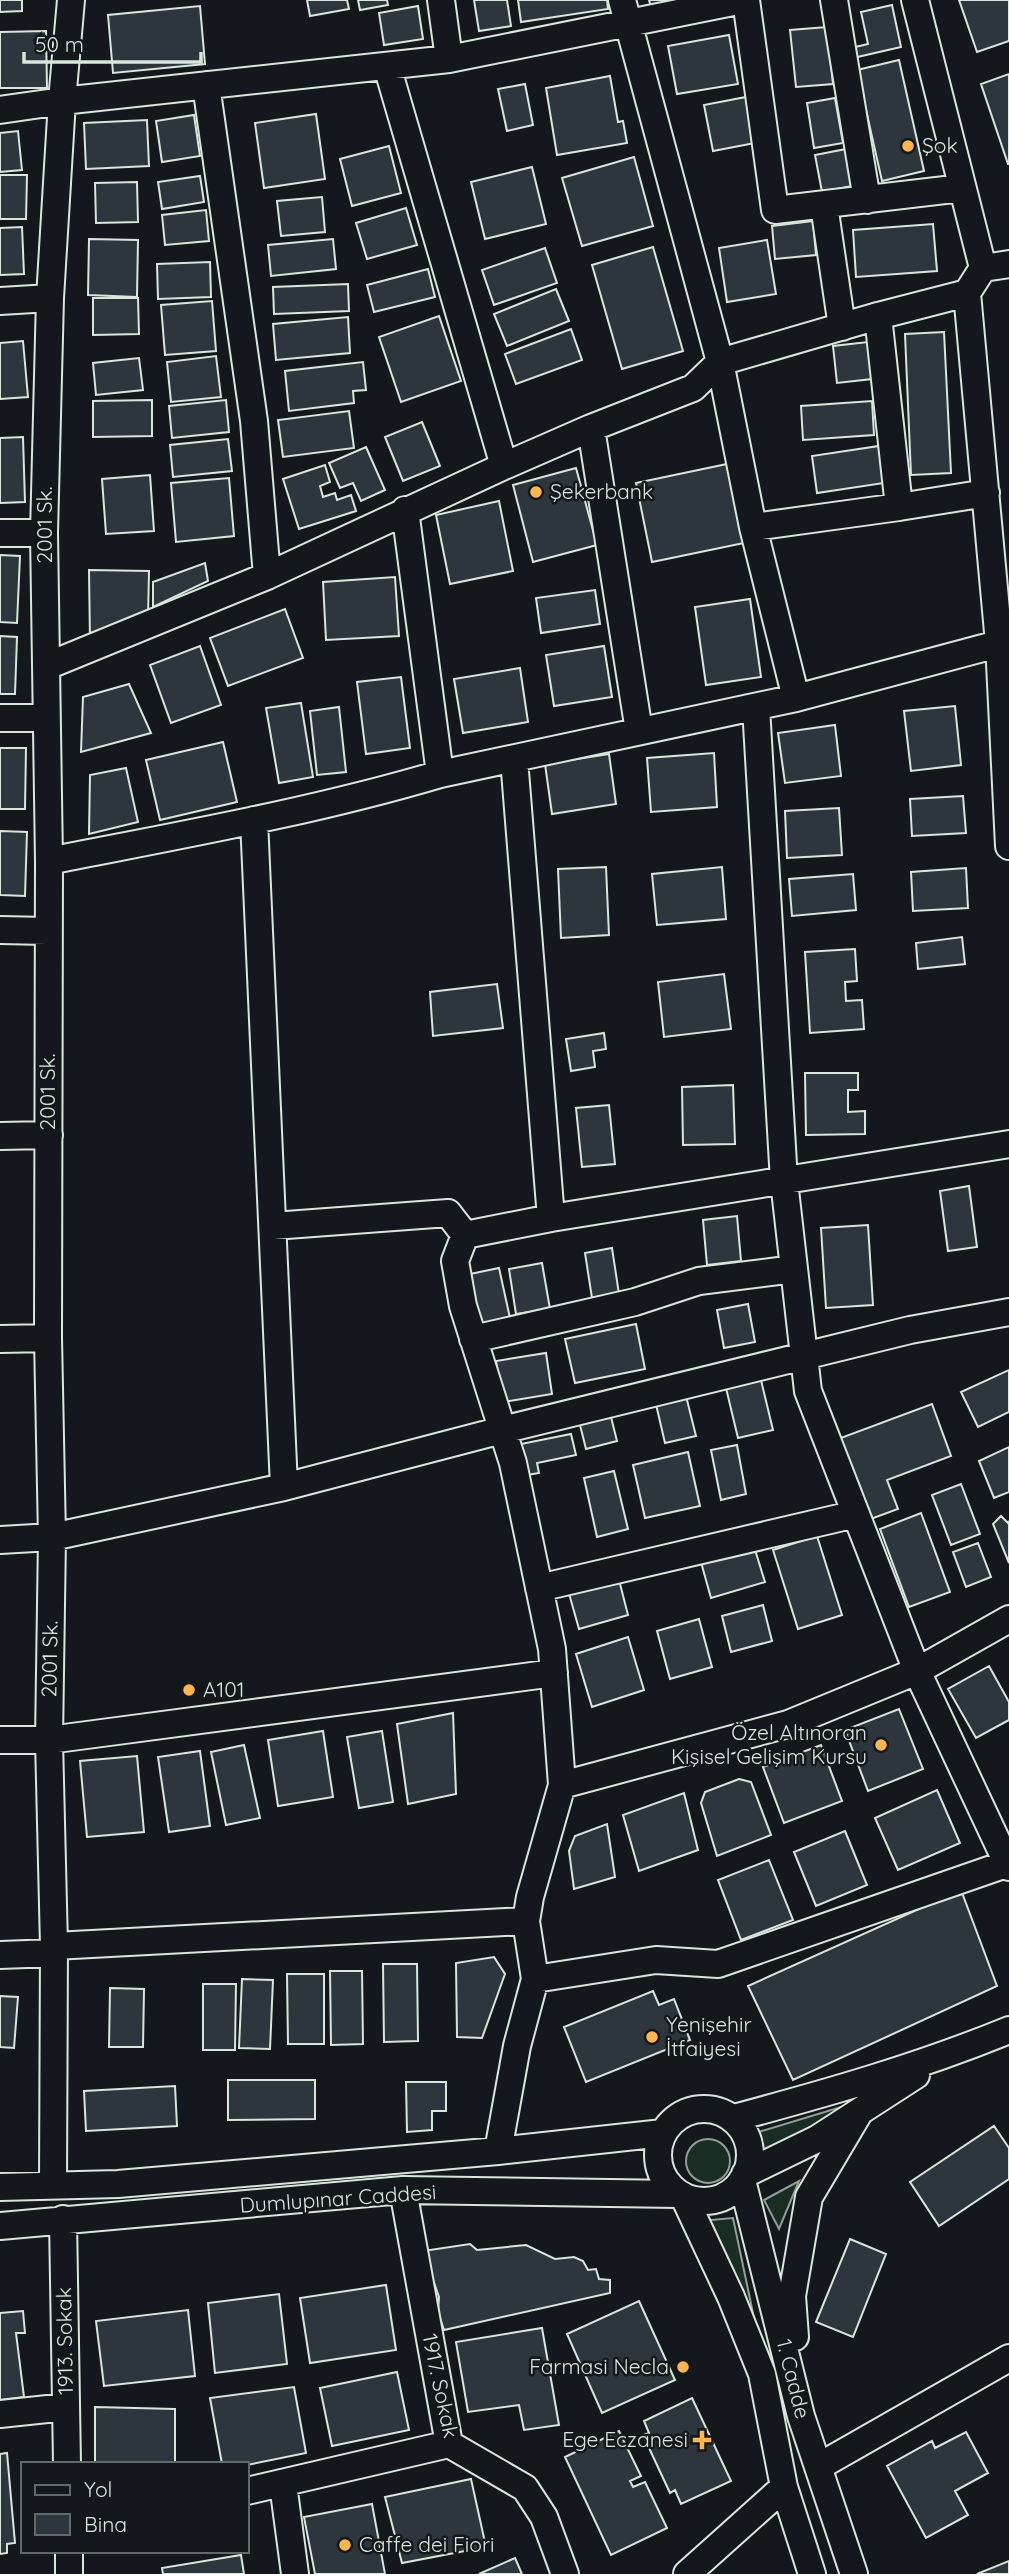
<svg xmlns="http://www.w3.org/2000/svg" width="1009" height="2574" font-family="Quicksand,sans-serif">
  <style>
    .green { fill: #1a2d24; stroke: #939e99; stroke-width: 2 }
    .building { fill: #2c363c; stroke: #d8e6dc; stroke-width: 2 }
    .lines { fill: none; stroke-linecap: round; stroke-linejoin: round }
    .minor-casing { stroke: #d8e6dc; stroke-width: 30 }
    .minor { stroke: #14181c; stroke-width: 26 }
    .poi-dot { fill: #ffb74d; stroke: #14181c; stroke-width: 2.5 }
    .labels { text-anchor: middle; stroke-width: 5; stroke-linejoin: round; paint-order: stroke }
    .poi-label { font-size: 21px; fill: #d8e6dc; stroke: #14181c; text-anchor: start }
    .street-label { font-size: 21px; fill: #d8e6dc; stroke: #14181c }
  </style>
  <rect width="100%" height="100%" fill="#14181c"/>
  <path class="green" d="M861,2101L763,2163L752,2134Z
    M686 2161a22 22 0 1 1 44 0a22 22 0 1 1-44 0Z
    M799,2181L779,2229L764,2200Z
    M733,2218L758,2337L699,2221Z"/>
  <path class="building" d="M0,0H22V11L0,12Z
    M307,0H347L349,9L310,16Z
    M358,0H387L388,5L360,10Z
    M474,0H507L511,26L479,31Z
    M518,0H607L608,9L521,22Z
    M649,0H698L652,11Z
    M959,0H1009V41L977,52Z
    M892,5L901,47L853,58L851,48L868,44L861,12Z
    M200,6L205,64L113,73L108,15Z
    M418,6L423,39L384,45L379,13Z
    M827,27L833,84L796,87L790,30Z
    M46,31L47,88H0V32Z
    M729,35L738,84L677,94L668,46Z
    M899,60L924,171L882,181L857,70Z
    M1009,74V164H1008L981,84Z
    M610,76L618,122L623,121L627,143L557,155L546,88Z
    M525,84L533,125L507,131L498,89Z
    M746,97L755,143L713,151L704,105Z
    M835,98L843,143L814,148L807,103Z
    M316,114L325,179L264,188L255,123Z
    M194,115L200,156L162,162L156,121Z
    M147,120L149,166L86,169L84,123Z
    M18,131L22,170L0,172V133Z
    M389,146L401,193L352,206L340,159Z
    M846,149L852,186L822,192L815,155Z
    M634,157L653,226L582,246L562,178Z
    M532,167L546,224L485,239L471,182Z
    M0,175H27L26,219H0Z
    M200,176L204,202L162,209L158,182Z
    M137,182L138,222L96,223L95,183Z
    M322,197L325,232L281,236L277,201Z
    M406,208L417,245L367,259L356,223Z
    M206,210L209,241L165,245L162,215Z
    M813,221L816,255L775,259L772,226Z
    M933,224L937,271L856,277L853,230Z
    M22,227L24,274L0,275V228Z
    M89,239L138,240L137,297L88,295Z
    M333,239L336,269L271,276L268,245Z
    M767,240L776,294L727,302L719,248Z
    M653,247L683,351L622,369L592,265Z
    M545,248L557,283L494,305L482,270Z
    M210,262L211,297L158,299L157,264Z
    M428,269L435,297L374,312L367,285Z
    M348,284L349,311L274,314L273,287Z
    M556,289L569,321L507,346L494,314Z
    M93,298H138L139,334L93,335Z
    M212,301L216,351L165,355L161,305Z
    M439,316L461,381L401,402L379,337Z
    M348,317L350,353L276,360L273,324Z
    M571,329L582,360L516,384L505,354Z
    M944,332L951,473L911,475L905,334Z
    M23,341L28,397L0,399V343Z
    M868,342L872,379L837,383L833,346Z
    M216,356L221,397L171,402L167,362Z
    M139,358L143,390L96,395L93,363Z
    M363,362L366,390L353,391L354,403L289,411L285,371Z
    M152,400V436L93,437V401Z
    M226,400L229,432L172,438L169,406Z
    M872,401L874,435L803,440L801,406Z
    M349,411L354,448L283,457L278,420Z
    M422,422L440,466L403,481L385,437Z
    M23,437L25,502L0,503V438Z
    M228,439L232,471L173,477L170,445Z
    M879,446L884,483L817,493L812,456Z
    M366,447L385,490L361,501L353,483L340,488L329,463Z
    M727,464L744,543L652,562L636,483Z
    M325,465L330,482L320,486L323,497L335,493L337,500L351,495L356,511L299,529L283,479Z
    M576,468L597,545L533,562L513,485Z
    M150,475L154,531L106,534L102,479Z
    M229,478L234,536L176,542L171,483Z
    M499,501L513,571L450,584L436,515Z
    M0,555L20,556L17,623L0,622Z
    M205,563L208,581L153,607V582Z
    M89,570L149,571L148,619L90,641Z
    M395,577L399,636L326,640L323,582Z
    M595,590L600,624L541,633L536,598Z
    M750,599L761,677L706,685L695,607Z
    M285,609L303,658L228,686L210,638Z
    M0,636L17,637L15,694H0Z
    M200,646L221,705L171,723L150,665Z
    M604,646L612,697L554,706L546,655Z
    M520,668L528,722L463,733L454,679Z
    M401,677L410,748L366,754L357,682Z
    M129,684L151,733L81,752L83,697Z
    M301,703L313,777L279,783L266,708Z
    M955,706L961,765L911,771L904,711Z
    M339,707L346,772L317,775L310,711Z
    M835,725L841,776L785,783L778,733Z
    M223,742L237,802L160,820L146,760Z
    M0,748H26L25,809H0Z
    M714,753L717,807L651,812L647,758Z
    M609,754L616,804L552,814L545,764Z
    M126,768L138,822L89,834L90,775Z
    M963,796L966,833L912,836L910,799Z
    M839,808L842,855L787,858L785,811Z
    M0,831L27,832L25,896L0,895Z
    M606,867L609,935L561,938L558,869Z
    M722,867L726,919L657,925L652,874Z
    M966,868L968,908L913,911L911,872Z
    M853,874L856,910L792,916L789,879Z
    M962,937L965,964L918,969L916,943Z
    M855,949L857,981L845,982L846,1001L862,1000L864,1029L810,1033L805,952Z
    M724,974L731,1029L664,1037L658,982Z
    M497,984L503,1028L433,1036L430,992Z
    M604,1033L606,1049L593,1051L595,1067L571,1071L566,1039Z
    M805,1073H858V1090H848V1112L865,1111V1134L806,1135Z
    M733,1085L735,1144L683,1145L682,1087Z
    M609,1105L615,1164L582,1167L576,1108Z
    M969,1186L977,1247L948,1251L940,1191Z
    M737,1216L741,1261L707,1265L703,1220Z
    M868,1225L873,1305L826,1308L821,1228Z
    M612,1248L619,1294L592,1298L585,1253Z
    M542,1263L550,1309L516,1314L509,1269Z
    M499,1268L510,1318L481,1325L470,1274Z
    M748,1304L755,1342L724,1348L717,1310Z
    M636,1324L645,1369L575,1383L565,1339Z
    M546,1353L552,1394L503,1402L496,1361Z
    M1009,1370V1412L978,1427L961,1392Z
    M761,1380L773,1430L738,1438L726,1388Z
    M685,1392L696,1436L665,1443L655,1400Z
    M932,1404L951,1456L887,1480L898,1509L868,1520L838,1439Z
    M609,1409L617,1441L586,1449L578,1417Z
    M571,1434L576,1455L537,1463L539,1473L527,1475L521,1444Z
    M737,1445L746,1494L721,1500L711,1450Z
    M1009,1447V1492L994,1498L979,1461Z
    M688,1452L700,1506L645,1518L633,1465Z
    M614,1471L628,1529L597,1537L584,1478Z
    M961,1484L980,1534L951,1545L932,1495Z
    M921,1513L950,1592L909,1607L880,1529Z
    M1001,1516L1008,1523L1009,1521V1563L993,1524Z
    M817,1536L842,1615L798,1629L773,1550Z
    M752,1540L765,1582L711,1598L699,1555Z
    M978,1543L991,1577L966,1587L953,1552Z
    M618,1576L628,1615L579,1629L568,1590Z
    M763,1605L772,1641L731,1652L722,1616Z
    M699,1619L712,1667L670,1679L657,1631Z
    M628,1637L644,1690L592,1707L576,1654Z
    M989,1666L1009,1702V1720L976,1738L948,1689Z
    M899,1709L923,1769L868,1791L845,1730Z
    M453,1713L456,1794L408,1804L397,1724Z
    M323,1731L333,1797L278,1806L268,1740Z
    M382,1731L393,1802L359,1808L347,1737Z
    M244,1745L260,1818L226,1825L211,1752Z
    M821,1745L842,1801L784,1823L763,1767Z
    M200,1751L210,1826L169,1832L158,1757Z
    M137,1756L144,1832L87,1837L80,1761Z
    M739,1779L751,1782L771,1835L717,1856L701,1803L705,1792Z
    M937,1790L960,1843L898,1870L875,1818Z
    M684,1793L698,1850L639,1871L623,1815Z
    M607,1824L615,1877L574,1889L569,1851L575,1836Z
    M845,1831L867,1885L816,1906L794,1852Z
    M769,1860L793,1920L741,1940L718,1880Z
    M961,1890L997,1986L793,2080L748,1986Z
    M494,1957L505,1974L482,2038L457,2037L456,1963Z
    M383,1964H417L418,2041L384,2042Z
    M330,1971H362L363,2044L331,2045Z
    M287,1974H324V2044H288Z
    M242,1979L273,1980L270,2049L239,2048Z
    M203,1984H236L235,2050H203Z
    M110,1988L144,1989L143,2047H109Z
    M653,1991L659,2005L674,1999L690,2040L586,2082L564,2027Z
    M0,1996L18,1997L14,2048L0,2047Z
    M228,2080H315V2119L228,2120Z
    M406,2082H446V2111H432V2130L407,2132Z
    M175,2086L177,2126L86,2131L84,2091Z
    M994,2126L1009,2148V2179L939,2226L910,2182Z
    M850,2239L886,2254L853,2337L816,2322Z
    M470,2244L477,2250L526,2245L555,2259L574,2257L583,2261L588,2270L596,2269L599,2279L610,2280V2293L444,2330L438,2312L439,2297L423,2251Z
    M386,2285L396,2350L310,2363L300,2298Z
    M279,2294L287,2364L215,2373L208,2303Z
    M639,2301L675,2380L602,2413L567,2334Z
    M188,2310L195,2376L104,2386L96,2321Z
    M23,2311L25,2333H16L24,2397L0,2400V2313Z
    M542,2328L559,2425L524,2430L519,2405L468,2412L456,2342Z
    M397,2372L409,2430L332,2446L320,2388Z
    M294,2387L306,2453L247,2465L222,2464L210,2398Z
    M692,2398L731,2481L681,2504L675,2490L670,2493L643,2435L649,2433L644,2421Z
    M95,2407L175,2409V2464H95Z
    M619,2431L641,2476L630,2481L633,2487L645,2482L667,2528L611,2555L565,2457Z
    M966,2432L988,2473L955,2491L968,2515L926,2538L887,2466L932,2441L935,2448Z
    M7,2453L15,2543L7,2544V2553L0,2554V2454Z
    M471,2479L486,2547L402,2563L385,2497Z
    M372,2504L385,2574H315L304,2517Z
    M241,2555L244,2574H163L162,2568Z
    M515,2558L522,2574H479Z
    M1009,2561V2574H977Z"/>
  <g class="lines">
    <defs>
      <path id="minor" d="M441,0L449,59
        M622,0L720,362L753,527L796,698
        M746,0L775,210L962,188
        M834,0L867,200
        M915,0L983,268L967,293L999,643L1009,846
        M387,66L504,466
        M206,85L254,421L267,576
        M0,110L62,101L449,59L743,0
        M824,205L842,327
        M983,268L1009,264
        M0,301L50,298
        M878,316L899,507
        M591,428L639,731
        M405,510L440,774
        M753,527L899,507L986,493
        M0,533H44
        M47,666L267,576L504,466L591,428L693,388L720,362L878,316L967,293
        M756,707L784,1181L808,1391L917,1671L1009,1867
        M0,718H46
        M514,759L551,1218
        M254,820L284,1487
        M49,861C180,835 312,812 440,774L796,698L1009,641
        M0,930L47,931
        M0,1136L49,1135
        M273,1226L448,1213L465,1235
        M0,1339L48,1338
        M473,1339L635,1302L699,1281L794,1269
        M0,1540L52,1537L284,1487L502,1430L910,1330L1009,1312
        M539,1588L856,1514
        M0,1740H49L554,1673
        M562,1785L788,1724L917,1671L1009,1619
        M54,1946L526,1921
        M0,1955L54,1953
        M535,1979L656,1960L718,1964L1009,1863
        M658 2155a46 46 0 1 1 92 0a46 46 0 1 1-92 0Z
        M734,2118C827,2093 919,2067 1009,2030
        M498,2151L517,2046L535,1979L526,1921L530,1897L562,1785L552,1649L513,1463L463,1306L455,1261L465,1235L551,1218L1009,1144
        M745,2174L817,2139L916,2075
        M742,2180L801,2416L854,2574
        M53,2184L54,1946L49,1740L52,1537L48,1338L49,861L44,533L50,298L62,101L71,0
        M0,2187L118,2184L498,2151L663,2133
        M403,2190L449,2444L525,2488L544,2517L565,2574
        M684,2197L731,2297L762,2374L784,2487L812,2574
        M63,2219L67,2464
        M0,2226L403,2190L677,2194
        M795,2337L792,2296L809,2197L860,2111
        M0,2414L66,2407
        M818,2467L1009,2358
        M283,2484L295,2574
        M247,2491L449,2444
        M69,2551V2574
        M687,2574L784,2487"/>
    </defs>
    <use href="#minor" class="minor-casing"/>
    <use href="#minor" class="minor"/>
  </g>
  <g class="poi-dot">
    <circle cx="908" cy="146" r="7"/>
    <circle cx="536" cy="492" r="7"/>
    <circle cx="189" cy="1690" r="7"/>
    <circle cx="881" cy="1745" r="7"/>
    <circle cx="652" cy="2037" r="7"/>
    <circle cx="683" cy="2367" r="7"/>
    <path d="M698.5 2429.5h7v7h7v7h-7v7h-7v-7h-7v-7h7z"/>
    <circle cx="345" cy="2545" r="7"/>
  </g>
  <g class="labels">
    <g class="poi-label">
      <text x="922" y="153">Şok</text>
      <text x="550" y="499">Şekerbank</text>
      <text x="203" y="1697">A101</text>
      <text x="867" y="1740" text-anchor="end">Özel Altınoran<tspan x="867" dy="24">Kişisel Gelişim Kursu</tspan></text>
      <text x="666" y="2032">Yenişehir<tspan x="666" dy="24">İtfaiyesi</tspan></text>
      <text x="669" y="2374" text-anchor="end">Farmasi Necla</text>
      <text x="688" y="2447" text-anchor="end">Ege Eczanesi</text>
      <text x="359" y="2552">Caffe dei Fiori</text>
    </g>
    <g class="street-label">
      <text transform="translate(45 525) rotate(-90)" y="7">2001 Sk.</text>
      <text transform="translate(48 1092) rotate(-90)" y="7">2001 Sk.</text>
      <text transform="translate(50 1659) rotate(-89)" y="7">2001 Sk.</text>
      <text transform="translate(338 2199) rotate(-4)" y="7">Dumlupınar Caddesi</text>
      <text transform="translate(65 2341) rotate(-91)" y="7">1913. Sokak</text>
      <text transform="translate(793 2379) rotate(76)" y="7">1. Cadde</text>
      <text transform="translate(440 2386) rotate(78)" y="7">1917. Sokak</text>
    </g>
  </g>
  <rect x="21" y="2462" width="228" height="91" fill="#14181c" stroke="#626a69" stroke-width="2"/>
  <rect x="35" y="2485" width="35" height="10" fill="#14181c" stroke="#626a69" stroke-width="2"/>
  <text x="84" y="2497" font-size="21" fill="#d8e6dc">Yol</text>
  <rect x="35" y="2514" width="35" height="21" fill="#2c363c" stroke="#626a69" stroke-width="2"/>
  <text x="84" y="2532" font-size="21" fill="#d8e6dc">Bina</text>
  <path d="M24 52v10h177v-10" fill="none" stroke="#d8e6dc" stroke-width="3.5"/>
  <text x="35" y="52" font-size="21" fill="#d8e6dc" stroke="#14181c" stroke-width="5" paint-order="stroke">50 m</text>
</svg>
